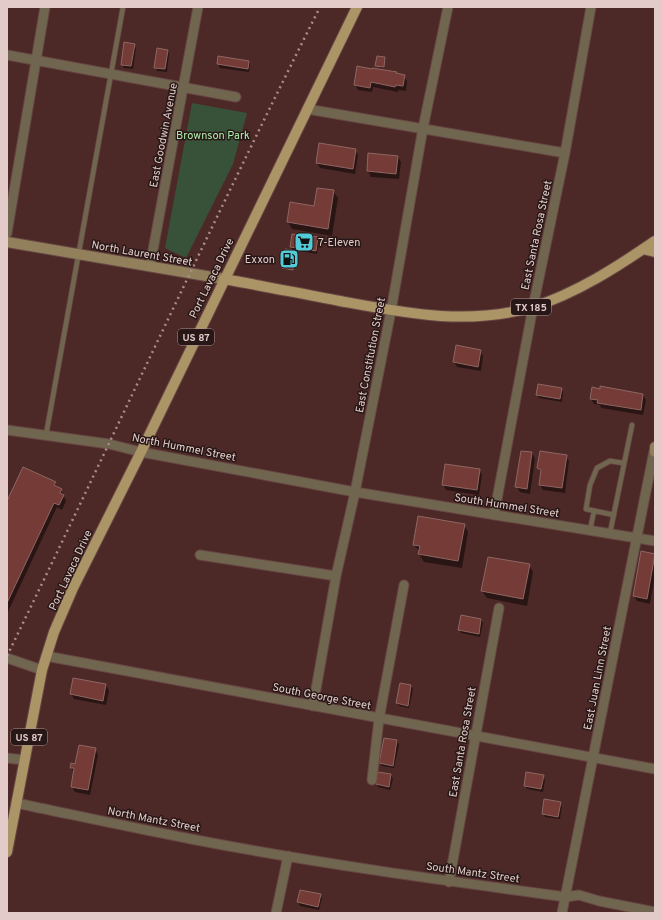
<svg xmlns="http://www.w3.org/2000/svg" width="662" height="920" font-family="Overpass,sans-serif">
  <style>
    .green { fill: #385239 }
    .shadow { fill: #0007 }
    .building { fill: #743b37; stroke: #8e6662 }
    .lines { fill: none; stroke-linecap: round; stroke-linejoin: round }
    .lane-casing { stroke: #674644; stroke-width: 6 }
    .street-casing { stroke: #674644; stroke-width: 11 }
    .secondary-casing { stroke: #674644; stroke-width: 12 }
    .primary-casing { stroke: #674644; stroke-width: 12 }
    .lane { stroke: #70654e; stroke-width: 4.5 }
    .street { stroke: #70654e; stroke-width: 9 }
    .secondary { stroke: #91805b; stroke-width: 10 }
    .primary { stroke: #ab9465; stroke-width: 10 }
    .rail { stroke: #a98d8b; stroke-width: 2.5; stroke-dasharray: 2 4; stroke-linecap: butt }
    .labels { text-anchor: middle; stroke-width: 3; stroke-linejoin: round; paint-order: stroke }
    .shield { fill: #271716; stroke: #aa9593; stroke-width: 1 }
    .shield-label { font-size: 10px; font-weight: bold; fill: #e2cbc8 }
    .street-label { font-size: 11px; fill: #e2cbc8; stroke: #271716 }
    .park-label { font-size: 11px; fill: #aceeac; stroke: #271716 }
    .poi-label { font-size: 11px; fill: #e2cbc8; stroke: #271716; text-anchor: start }
  </style>
  <rect width="100%" height="100%" fill="#4c2927"/>
  <path class="green" d="M192,103L247,113L233,164L186,258L165,248Z"/>
  <path class="shadow" d="M134,45L136,48L133,69L124,68L122,64Z
    M168,50L169,54L167,72L157,71L155,67Z
    M219,58L249,62L250,65L249,72L220,68L218,64Z
    M385,58L384,68L377,67L376,66Z
    M373,70L404,76L407,81L406,91L398,90V92L373,87L372,92L358,90L355,84Z
    M355,150L358,155L355,174L320,168L317,163Z
    M369,154L398,157L401,162L399,179L371,177L368,171Z
    M333,191L338,198L332,236L292,229L288,222L291,203L315,207Z
    M317,238L319,242L317,254L294,250L296,253L293,270L284,269L283,268L293,251L291,247Z
    M480,350L483,356L481,371L457,367L454,362Z
    M561,389L563,392L562,402L539,398L537,395Z
    M643,395L646,400L643,415L601,408L600,405L594,404L591,399Z
    M532,453L535,459L530,494L520,492L517,487Z
    M566,456L569,461L565,493L543,490L540,485L541,473L538,467Z
    M479,470L482,475L479,495L446,490L443,484Z
    M55,483L58,488L61,489L66,501L62,510L57,507L7,614V503Z
    M464,525L468,532L462,568L424,562L419,554L420,552L414,545Z
    M655,555V575L650,604L637,601L634,596Z
    M529,565L533,572L527,606L487,598L482,591Z
    M481,620L483,623L480,637L461,633L459,630Z
    M106,685L109,691L106,705L74,699L71,694Z
    M411,686L413,689L409,708L399,706L397,703Z
    M397,741L399,745L394,768L382,766L380,763Z
    M95,749L98,755L90,795L75,792L72,787L74,773L71,768Z
    M379,773L391,775L393,779L390,790L378,787L377,784Z
    M543,776L545,780L543,792L527,789L525,786Z
    M560,803L562,806L560,819L545,817L543,813Z
    M320,895L322,898L319,910L300,906L298,902Z"/>
  <path class="building" d="M124,42L135,44L131,66L121,65Z
    M157,48L168,50L165,69L154,68Z
    M218,56L249,61L248,69L217,64Z
    M377,56L385,57L384,67L375,66Z
    M357,66L372,69V68L397,72L396,73L405,75L403,86L396,85L395,87L371,82L370,88L354,85Z
    M319,143L356,149L353,169L316,163Z
    M368,153L398,156L396,174L367,171Z
    M317,188L334,190L328,229L287,222L290,202L314,206Z
    M292,234L318,237L316,251L290,247Z
    M285,249L296,251L293,270L282,268Z
    M456,345L481,350L478,367L453,362Z
    M538,384L562,388L560,399L536,395Z
    M600,386L643,394L641,410L597,403L598,400L590,399L592,387L600,389Z
    M521,451L532,452L527,489L515,487Z
    M540,451L567,455L562,488L539,485L541,470L537,468Z
    M445,464L480,469L477,490L442,485Z
    M23,467L56,482L54,485L62,489L60,493L64,495L59,505L54,503L7,603V501Z
    M418,516L465,524L458,561L418,554L420,546L413,545Z
    M641,551L655,554L647,599L633,596Z
    M488,557L530,564L523,599L481,591Z
    M461,615L481,619L479,634L458,630Z
    M73,678L106,684L103,701L70,694Z
    M400,683L411,685L408,706L396,703Z
    M384,738L397,740L393,766L379,763Z
    M79,745L96,748L88,790L71,787L74,768H70L71,763L75,764Z
    M378,772L391,774L389,787L376,784Z
    M526,772L544,775L541,789L524,786Z
    M544,799L561,802L558,817L542,814Z
    M300,890L321,894L318,907L297,902Z"/>
  <g class="lines">
    <defs>
      <path id="lane" d="M46,435L123,7
        M614,515L586,509L590,485L597,468L610,461L623,463
        M590,530L594,511
        M610,533L632,425"/>
      <path id="street" d="M7,55L236,97
        M307,109L565,153
        M7,233L45,7
        M150,266L198,7
        M7,430L109,444L141,452L355,492L655,541
        M494,515L533,307L565,153L591,7
        M200,555L336,576
        M46,656L655,769
        M7,658L42,670
        M313,706L336,576L355,492L391,311L423,128L448,7
        M7,758L24,760
        M372,780L379,719L404,585
        M16,803C74,815 133,828 191,839C315,863 440,880 566,897L579,895L599,901L655,912
        M449,882L499,608
        M276,913L288,856
        M562,913L654,451"/>
      <path id="secondary" d="M7,242L224,279
        M655,447V452"/>
      <path id="primary" d="M643,249L655,252
        M224,279C263,286 302,294 340,301C405,313 467,326 533,307C577,293 617,267 655,241
        M7,852L42,670L54,632L73,588L141,452L357,7"/>
    </defs>
    <use href="#lane" class="lane-casing"/>
    <use href="#street" class="street-casing"/>
    <use href="#secondary" class="secondary-casing"/>
    <use href="#primary" class="primary-casing"/>
    <use href="#lane" class="lane"/>
    <use href="#street" class="street"/>
    <use href="#secondary" class="secondary"/>
    <use href="#primary" class="primary"/>
    <path class="rail" d="M7,656C112,440 212,222 320,7"/>
  </g>
  <defs>
    <symbol id="supermarket-square" viewBox="-11 -11 22 22"><rect x="-9" y="-9" width="18" height="18" rx="4" fill="#52cbd8" stroke="#271716"/><path d="M-6-5.5h2.5l.6 2H6L4.5 2H-2.5L-4.4-4H-6ZM-1.5 3.2a1.3 1.3 0 1 0 .1 0ZM3 3.2a1.3 1.3 0 1 0 .1 0Z" fill="#111"/></symbol>
    <symbol id="fuel-square" viewBox="-11 -11 22 22"><rect x="-9" y="-9" width="18" height="18" rx="4" fill="#52cbd8" stroke="#271716"/><path d="M-5.5-6h7V0h2V4h1.3V-2.5L3-4.5l.8-.8L6-3V5H2.5V1h-1V6h-7ZM-4.2-4.7v3.2H.2V-4.7Z" fill="#111"/></symbol>
  </defs>
  <g fill-rule="evenodd">
    <use href="#supermarket-square" x="293" y="231" width="22" height="22"/>
    <use href="#fuel-square" x="278" y="248" width="22" height="22"/>
  </g>
  <g class="labels">
    <g class="shield">
      <rect x="511" y="299" width="40" height="16" rx="3"/>
      <rect x="178" y="329" width="36" height="16" rx="3"/>
      <rect x="11" y="729" width="36" height="16" rx="3"/>
    </g>
    <g class="shield-label">
      <text x="531" y="311">TX 185</text>
      <text x="196" y="341">US 87</text>
      <text x="29" y="741">US 87</text>
    </g>
    <g class="street-label">
      <text transform="translate(163 135) rotate(-79)" y="4">East Goodwin Avenue</text>
      <text transform="translate(536 235) rotate(-78)" y="4">East Santa Rosa Street</text>
      <text transform="translate(142 253) rotate(10)" y="4">North Laurent Street</text>
      <text transform="translate(211 278) rotate(-64)" y="4">Port Lavaca Drive</text>
      <text transform="translate(370 355) rotate(-79)" y="4">East Constitution Street</text>
      <text transform="translate(184 447) rotate(11)" y="4">North Hummel Street</text>
      <text transform="translate(507 505) rotate(9)" y="4">South Hummel Street</text>
      <text transform="translate(70 570) rotate(-65)" y="4">Port Lavaca Drive</text>
      <text transform="translate(597 678) rotate(-79)" y="4">East Juan Linn Street</text>
      <text transform="translate(322 696) rotate(11)" y="4">South George Street</text>
      <text transform="translate(462 742) rotate(-80)" y="4">East Santa Rosa Street</text>
      <text transform="translate(154 819) rotate(11)" y="4">North Mantz Street</text>
      <text transform="translate(473 872) rotate(8)" y="4">South Mantz Street</text>
    </g>
    <g class="park-label">
      <text x="213" y="139">Brownson Park</text>
    </g>
    <g class="poi-label">
      <text x="318" y="246">7-Eleven</text>
      <text x="275" y="263" text-anchor="end">Exxon</text>
    </g>
  </g>
  <rect width="662" height="920" fill="none" stroke="#e2cbc8" stroke-width="16"/>
</svg>
